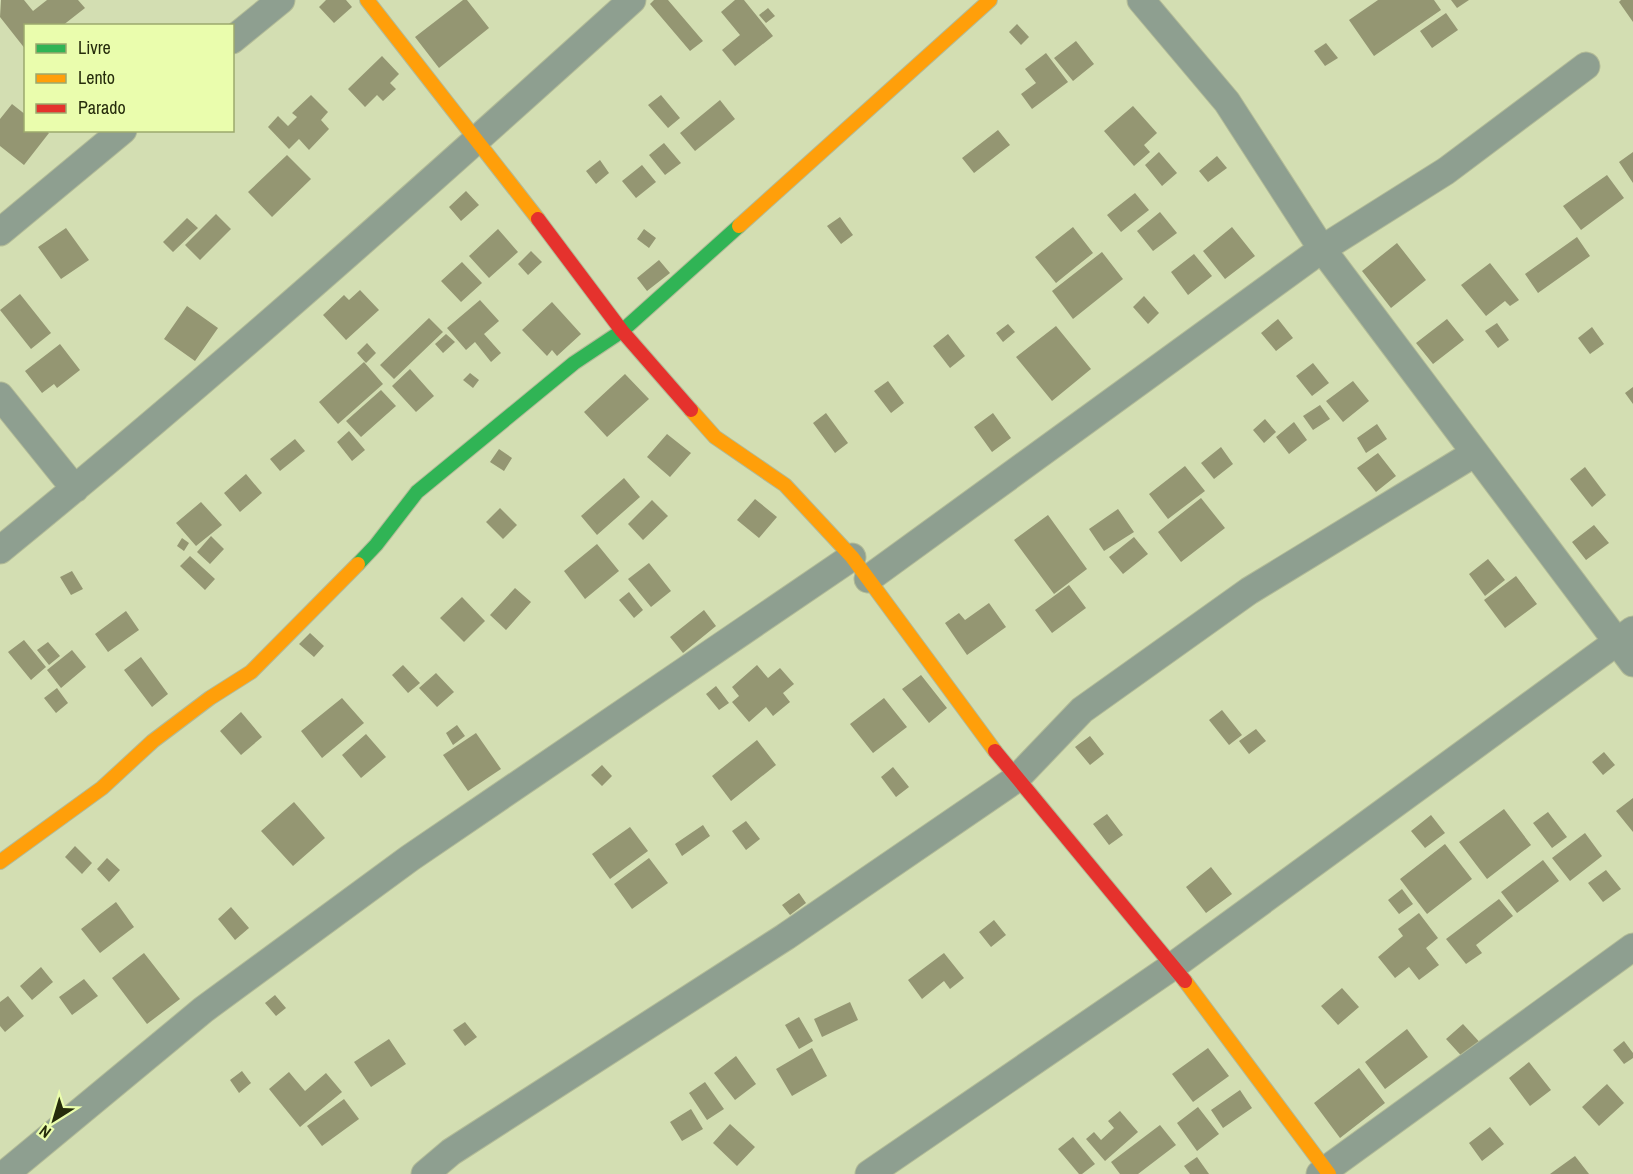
<svg xmlns="http://www.w3.org/2000/svg" width="1633" height="1174" font-family="'Archivo Narrow',sans-serif">
  <style>
    .building { fill: #949672 }
    .lines { fill: none; stroke-linecap: round; stroke-linejoin: round }
    .street-casing { stroke: #b2bb97; stroke-width: 29 }
    .fast-casing { stroke: #b2bb97; stroke-width: 16 }
    .slow-casing { stroke: #b2bb97; stroke-width: 16 }
    .jam-casing { stroke: #b2bb97; stroke-width: 16 }
    .street { stroke: #8e9f90; stroke-width: 27 }
    .fast { stroke: #30b455; stroke-width: 14 }
    .slow { stroke: #ff9f0a; stroke-width: 14 }
    .jam { stroke: #e5322d; stroke-width: 14 }
  </style>
  <rect width="100%" height="100%" fill="#d3deb2"/>
  <path class="building" d="M24,0L33,11L47,0H78L85,8L62,26H26V50L0,17L1,0Z
    M326,0H346L352,7L334,23L319,7Z
    M463,0H467L489,28L439,68L415,37Z
    M654,0H668L703,41L690,51L650,4Z
    M735,0H744L773,36L735,66L722,50L740,35L721,12Z
    M1378,0H1434L1441,10L1374,56L1349,20Z
    M1451,0H1469L1457,8Z
    M1621,0H1633V22L1619,2Z
    M768,8L775,16L766,23L759,15Z
    M1446,13L1458,30L1432,48L1420,31Z
    M1017,24L1029,37L1021,45L1009,32Z
    M1076,41L1094,64L1073,81L1054,58Z
    M1326,43L1338,58L1325,66L1314,51Z
    M1046,53L1068,82L1032,109L1021,94L1036,83L1025,69Z
    M382,56L399,74L390,83L396,89L383,101L377,95L365,107L348,89Z
    M311,95L328,112L321,120L329,129L309,150L299,139L289,149L268,127L278,116L288,126L297,117L292,113Z
    M661,95L680,118L668,128L648,105Z
    M720,100L735,119L695,151L680,133Z
    M12,104L26,115V130H45L49,133L24,165L0,146V119Z
    M1133,106L1157,133L1144,145L1150,152L1134,166L1104,131Z
    M998,130L1010,145L974,173L962,158Z
    M664,143L681,163L665,175L649,155Z
    M1159,152L1177,173L1162,186L1145,165Z
    M1633,152V183L1619,162Z
    M287,155L311,179L272,217L248,192Z
    M1217,156L1227,168L1208,182L1199,171Z
    M600,160L609,173L596,184L586,171Z
    M642,165L656,182L636,198L622,181Z
    M1607,175L1624,198L1581,230L1563,206Z
    M466,191L479,205L461,221L449,207Z
    M1135,193L1149,210L1121,232L1107,215Z
    M1160,212L1177,233L1153,251L1137,231Z
    M216,214L231,229L200,260L185,245Z
    M840,217L853,235L841,244L827,226Z
    M187,218L198,228L173,252L163,242Z
    M1073,227L1093,253L1056,283L1035,257Z
    M1232,227L1255,256L1225,279L1203,251Z
    M66,228L89,260L61,279L38,247Z
    M498,229L518,252L489,278L469,256Z
    M644,229L656,238L649,248L637,239Z
    M1577,237L1590,256L1538,293L1525,274Z
    M1397,243L1426,280L1391,308L1362,271Z
    M531,251L542,262L528,275L518,264Z
    M1102,252L1123,279L1073,319L1052,291Z
    M1194,254L1212,276L1188,295L1171,272Z
    M659,260L670,273L647,291L637,278Z
    M462,262L482,283L461,302L441,281Z
    M1490,263L1519,300L1510,306L1505,301L1486,316L1461,285Z
    M360,290L379,310L346,340L323,315L344,295L349,300Z
    M20,294L51,333L31,349L0,310Z
    M1144,296L1159,313L1148,324L1133,307Z
    M480,300L499,321L484,334L501,353L491,362L475,342L466,350L447,328Z
    M552,302L581,334L557,356L552,350L547,356L522,330Z
    M187,306L218,328L195,361L164,339Z
    M429,318L443,332L394,379L380,365Z
    M1278,319L1293,338L1276,351L1261,333Z
    M1447,319L1464,340L1433,364L1416,343Z
    M1497,323L1509,340L1498,348L1485,331Z
    M1008,324L1015,332L1003,342L996,333Z
    M1056,326L1091,369L1052,401L1016,357Z
    M1592,327L1604,344L1590,354L1578,338Z
    M446,334L455,342L443,353L435,344Z
    M948,334L965,356L950,368L933,346Z
    M367,343L376,353L366,363L357,353Z
    M60,344L80,370L57,388L54,384L42,393L25,371Z
    M364,362L383,384L338,424L319,402Z
    M1313,363L1329,383L1312,396L1296,376Z
    M410,369L434,396L416,412L392,386Z
    M470,373L479,380L473,388L463,380Z
    M625,374L649,399L607,437L584,412Z
    M888,381L904,403L891,413L874,391Z
    M1353,381L1369,401L1343,422L1326,401Z
    M1633,387V404L1625,393Z
    M381,390L396,406L361,437L346,421Z
    M1320,405L1330,419L1313,430L1303,416Z
    M826,413L848,443L835,453L813,423Z
    M993,413L1011,438L992,452L974,427Z
    M1265,419L1276,432L1264,443L1253,430Z
    M1294,422L1307,440L1289,454L1276,437Z
    M1377,424L1387,439L1366,453L1357,438Z
    M349,431L365,450L352,461L337,442Z
    M667,434L691,453L670,477L647,457Z
    M295,439L305,451L280,471L270,459Z
    M1221,447L1233,464L1214,479L1201,463Z
    M499,449L512,458L504,471L490,462Z
    M1378,453L1396,476L1376,492L1357,468Z
    M1185,466L1205,491L1168,519L1149,494Z
    M1585,467L1606,495L1592,507L1570,479Z
    M246,474L262,493L240,512L224,493Z
    M624,478L640,497L597,535L581,516Z
    M1201,498L1225,528L1181,562L1158,532Z
    M755,499L777,517L759,538L737,520Z
    M652,500L668,516L643,540L628,524Z
    M201,502L222,525L196,546L176,523Z
    M500,508L517,525L503,539L486,522Z
    M1118,509L1134,532L1104,551L1089,529Z
    M1048,515L1087,569L1054,594L1014,540Z
    M1594,525L1609,543L1586,560L1572,542Z
    M211,536L224,549L210,564L197,552Z
    M1134,537L1148,554L1123,574L1109,557Z
    M182,538L189,543L184,551L177,546Z
    M597,544L619,571L585,599L564,571Z
    M190,556L215,579L205,590L180,566Z
    M1488,559L1505,580L1485,596L1469,574Z
    M649,563L671,591L651,607L628,579Z
    M72,571L83,589L71,595L60,577Z
    M1516,576L1537,604L1505,628L1484,600Z
    M1069,585L1086,608L1052,633L1035,610Z
    M515,588L531,602L506,630L490,615Z
    M629,592L643,610L634,618L619,600Z
    M462,597L485,621L464,642L440,618Z
    M989,603L1006,627L967,655L945,623L959,613L965,620Z
    M704,610L716,626L683,653L670,637Z
    M126,611L139,630L108,652L95,634Z
    M310,633L324,646L314,657L299,644Z
    M24,640L46,667L31,680L8,652Z
    M48,642L60,656L49,665L37,650Z
    M72,650L86,667L61,688L47,670Z
    M141,657L168,694L152,707L124,670Z
    M403,665L420,683L408,693L392,675Z
    M757,665L768,678L780,668L794,684L783,693L790,702L773,716L766,707L749,722L732,702L739,696L732,687Z
    M436,673L454,692L437,707L419,688Z
    M921,675L947,708L929,723L902,689Z
    M716,686L729,703L719,710L706,694Z
    M57,688L68,703L56,713L44,698Z
    M342,698L364,723L322,758L301,731Z
    M884,698L907,727L873,753L850,724Z
    M1222,710L1242,735L1229,745L1209,720Z
    M241,712L262,737L241,755L220,731Z
    M457,725L465,736L453,745L446,733Z
    M1256,729L1266,741L1249,754L1239,741Z
    M476,733L501,769L468,791L443,755Z
    M366,734L386,757L361,778L342,755Z
    M1090,736L1104,754L1090,765L1075,747Z
    M757,740L776,765L731,801L712,776Z
    M1604,752L1615,765L1603,775L1592,762Z
    M602,765L612,776L602,786L591,775Z
    M893,767L909,787L896,797L881,777Z
    M1633,798V832L1616,811Z
    M294,802L325,838L293,866L261,831Z
    M1504,809L1531,845L1487,879L1459,842Z
    M1548,812L1567,837L1552,848L1533,823Z
    M1107,814L1123,835L1109,845L1093,824Z
    M1431,815L1445,833L1425,848L1411,831Z
    M746,821L760,839L746,850L732,831Z
    M703,825L710,836L682,856L675,844Z
    M630,827L648,851L610,879L592,854Z
    M1585,833L1602,856L1570,881L1552,858Z
    M1445,844L1472,879L1427,914L1400,879Z
    M75,846L92,863L82,874L65,857Z
    M107,858L120,870L109,882L97,869Z
    M649,858L668,883L632,909L614,884Z
    M1543,860L1559,881L1517,913L1501,892Z
    M1211,867L1232,894L1206,913L1186,887Z
    M1606,870L1621,889L1603,902L1588,883Z
    M1402,889L1413,904L1399,914L1388,900Z
    M799,893L806,903L790,915L782,905Z
    M1499,899L1513,916L1476,945L1482,953L1466,964L1446,939Z
    M116,902L134,927L100,953L81,929Z
    M231,907L249,928L235,940L218,919Z
    M1419,913L1438,938L1426,948L1439,965L1419,980L1409,967L1395,978L1378,957L1403,936L1398,929Z
    M994,920L1006,935L991,947L979,932Z
    M144,953L180,999L147,1024L112,978Z
    M944,953L964,978L950,989L944,981L922,999L908,980Z
    M41,967L53,982L32,1000L20,986Z
    M84,979L98,996L72,1015L59,997Z
    M1342,988L1359,1007L1338,1025L1321,1006Z
    M275,995L286,1008L276,1016L265,1003Z
    M8,996L24,1016L5,1032L0,1026V1002Z
    M850,1002L858,1020L822,1037L814,1019Z
    M799,1017L813,1041L799,1049L785,1025Z
    M465,1022L477,1037L465,1046L453,1030Z
    M1463,1024L1484,1047L1467,1062L1446,1039Z
    M1407,1029L1428,1057L1385,1089L1365,1062Z
    M389,1039L406,1064L371,1087L354,1062Z
    M1624,1041L1633,1053V1058L1624,1064L1613,1050Z
    M812,1048L827,1076L792,1096L776,1069Z
    M1208,1048L1229,1076L1193,1102L1172,1074Z
    M736,1056L756,1084L735,1100L714,1073Z
    M1529,1062L1551,1090L1530,1106L1509,1078Z
    M1359,1068L1385,1103L1340,1138L1314,1103Z
    M242,1071L251,1083L239,1093L230,1080Z
    M289,1072L305,1091L326,1073L342,1092L300,1127L269,1089Z
    M705,1082L724,1109L707,1120L689,1093Z
    M1607,1084L1624,1103L1599,1126L1582,1107Z
    M1240,1090L1252,1108L1223,1128L1211,1110Z
    M344,1099L359,1119L322,1146L307,1126Z
    M1198,1107L1219,1134L1197,1151L1177,1123Z
    M691,1109L703,1129L682,1141L670,1122Z
    M1120,1111L1138,1132L1105,1161L1086,1139L1094,1132L1101,1140L1114,1128L1108,1121Z
    M730,1124L755,1147L737,1166L713,1143Z
    M1160,1125L1176,1145L1138,1174H1120L1111,1162Z
    M1490,1127L1504,1144L1482,1161L1469,1143Z
    M1073,1137L1095,1164L1082,1174H1079L1058,1149Z
    M1575,1156L1589,1174H1550Z
    M1197,1157L1209,1174H1190L1184,1166Z"/>
  <g class="lines">
    <defs>
      <path id="street" d="M1141,0L1227,102L1322,249L1633,663
        M232,40L281,0
        M0,232L123,130
        M0,396L75,489
        M0,550C216,374 425,187 632,0
        M868,579L1322,249L1446,171L1586,66
        M5,1174L203,1010L410,858L852,557
        M425,1174L451,1152L785,937L1016,779L1082,710L1249,591L1475,453
        M869,1174L1173,966L1633,630
        M1320,1174L1633,947"/>
      <path id="fast" d="M358,564L376,545L417,492L574,363L622,331L739,226"/>
      <path id="slow" d="M367,0L538,219
        M739,226L990,0
        M691,410L715,437L785,485L852,557L995,751
        M0,862L102,788L153,741L210,698L251,672L358,564
        M1185,981L1329,1174"/>
      <path id="jam" d="M538,219L622,331L691,410
        M995,751L1185,981"/>
    </defs>
    <use href="#street" class="street-casing"/>
    <use href="#fast" class="fast-casing"/>
    <use href="#slow" class="slow-casing"/>
    <use href="#jam" class="jam-casing"/>
    <use href="#street" class="street"/>
    <use href="#fast" class="fast"/>
    <use href="#slow" class="slow"/>
    <use href="#jam" class="jam"/>
  </g>
  <rect x="24" y="24" width="210" height="108" fill="#eafdad" stroke="#9ca96d" stroke-width="1.5"/>
  <rect x="36" y="44" width="30" height="9" fill="#30b455" stroke="#9ca96d" stroke-width="1.5"/>
  <text x="78" y="54" font-size="18" fill="#262c0c">Livre</text>
  <rect x="36" y="74" width="30" height="9" fill="#ff9f0a" stroke="#9ca96d" stroke-width="1.5"/>
  <text x="78" y="84" font-size="18" fill="#262c0c">Lento</text>
  <rect x="36" y="104" width="30" height="9" fill="#e5322d" stroke="#9ca96d" stroke-width="1.5"/>
  <text x="78" y="114" font-size="18" fill="#262c0c">Parado</text>
  <g transform="translate(54 1120) rotate(217)" stroke="#eafdad" stroke-width="4.5" paint-order="stroke">
  <path d="M0-4.5L10 22L0 15L-10 22Z" fill="#262c0c"/>
  <text y="-9" font-size="16" font-weight="bold" text-anchor="middle" fill="#262c0c">N</text>
  </g>
</svg>
